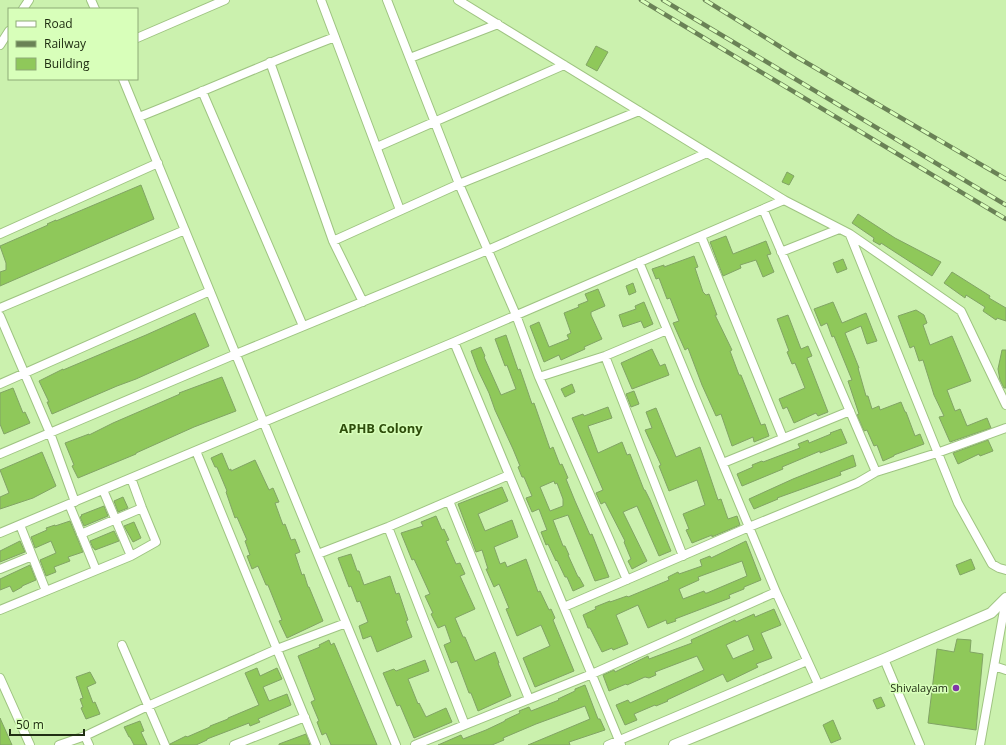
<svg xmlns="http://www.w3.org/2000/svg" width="1006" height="745" font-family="'Open Sans',sans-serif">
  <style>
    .building { fill: #8fc85a; stroke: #81a464; fill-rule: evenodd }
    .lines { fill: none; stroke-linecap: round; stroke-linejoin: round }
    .minor-casing { stroke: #9fc482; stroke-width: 10 }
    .tertiary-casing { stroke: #9fc482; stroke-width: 12 }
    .minor { stroke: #fff; stroke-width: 8 }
    .tertiary { stroke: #fff; stroke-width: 10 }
    .rail-casing { stroke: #6a8256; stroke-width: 4.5 }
    .rail { stroke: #d8ffba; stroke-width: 3; stroke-dasharray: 9; stroke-linecap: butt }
    .poi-dot { fill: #8035a7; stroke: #d8ffba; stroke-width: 1.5 }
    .labels { text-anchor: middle; stroke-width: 3; stroke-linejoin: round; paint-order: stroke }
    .poi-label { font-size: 11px; fill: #202e13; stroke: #d8ffba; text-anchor: end }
    .quarter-label { font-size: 13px; font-weight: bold; fill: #2e4d0b; stroke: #d8ffba }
  </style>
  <rect width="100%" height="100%" fill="#cbf1ae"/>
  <path class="building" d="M596,46L608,52L597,71L586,65Z
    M787,172L794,176L789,185L782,182Z
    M141,185L154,219L0,286V272L6,270V263L0,246L48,225L47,224L56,220V221Z
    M858,214L895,238L941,262L932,276L881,243L880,245L873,241L874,238L852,223Z
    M726,236L733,254L766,241L771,254L767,255L774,272L763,277L756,260L740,265L741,268L723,276L710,242Z
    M694,256L698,267L695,268L703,292L706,295L709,294L717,315H715L732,350L730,351L739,375H741L761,425L765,424L769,436L754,442L753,437L732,446L721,414L716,416L702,385L688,348L685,350L673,323L679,321L670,298L667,299L659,278L656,279L652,269L664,265V267Z
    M843,259L847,269L837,273L833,263Z
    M952,272L990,296L989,298L1006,308V321L997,318L996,320L983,311L985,307L966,295L965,298L944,283Z
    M633,283L636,292L629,295L626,286Z
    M598,289L605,306L591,312V315L602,339L584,347L585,349L561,360L559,355L544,362L530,326L539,322L549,347L569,339L567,335L571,333L564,313L579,307L578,305L588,301L585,294Z
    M644,302L653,324L644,328L641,321L623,327L619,315L636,309L635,306Z
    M833,302L842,323L866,313L873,331L877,341L867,344L861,326L845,333L859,368H858L866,396H868L872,409L879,406L880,410L901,402L905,412H906L915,436L920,434L924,444L894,455V456L883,461L877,445L874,446L867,430L864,431L857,415L859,414L848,381L852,380L834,336L832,337L827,323L821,326L814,309Z
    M916,310L924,315L927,323L923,325L930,345L952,336L971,381L947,390L955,411L960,409L967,426L987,418L991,428L950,442L939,417L944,416L934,395L923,360L919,361L914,346L910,348L898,316Z
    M195,313L209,346L136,379L117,386L52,414L47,402H49L39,381L63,369V370L146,335Z
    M788,315L801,349L808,346L812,356L807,358L828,412L818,416L816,413L794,423L787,407L783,409L779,399L805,388L795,363L792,364L787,352L789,351L777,319Z
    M506,335L518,370L520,369L532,404L534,403L550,449L553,447L560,465L562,464L568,478L566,479L575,501L590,535L592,534L609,577L595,581L568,515L553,520L563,546H565L569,555H568L578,577H579L584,586L573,591L567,577H565L557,560L556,561L548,544L546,545L541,532L547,530L539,509L532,512L526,498L532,496L524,477H522L518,467L520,466L513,449L495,410L489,393L478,370L471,351L481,347L485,356L484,357L501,395L516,389L507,365L505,366L495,339ZM554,481L555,484L557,483L563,499V506L550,511L540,487Z
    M652,349L660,366L665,364L669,375L632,389L621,363Z
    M1002,350H1006V388H1004L1000,380L998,369Z
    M222,377L236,411L194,427L136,453V454L78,478L72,466L74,465L65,443L89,434V435L113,423L180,394L179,393Z
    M572,384L575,392L565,397L561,389Z
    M13,388L23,413L25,412L30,423L4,434L0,424V393Z
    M634,391L639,404L631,407L626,394Z
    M608,407L612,418L588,426L598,453L622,442L627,455L630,454L644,490H645L650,500L671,551L659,556L637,506L623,512L647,561L632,569L628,561L631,559L624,542L625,541L605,502L601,504L596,493L603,490L572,418L583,414L584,416Z
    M656,408L676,457L700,447L718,500L721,499L728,519L737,516L740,525L714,536L712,537V535L692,543L686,530L689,529L683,514L705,505L697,480L669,491L659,466L661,465L645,430L652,428L646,412Z
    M841,429L847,443L820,453V451L782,467L783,469L742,486L737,474L753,467L752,465L762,461L763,462L800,448L798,444L808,440L809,443L831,434L830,433Z
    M988,440L993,451L980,456L979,454L958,464L953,453Z
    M42,452L56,486L33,498L0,509V497L9,493L0,470Z
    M222,453L229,470L231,469V471L255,460L269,490L273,488L279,502L275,503L283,525L285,524L291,540L295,539L300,552L295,554L302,575L304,574L308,587H309L323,621L287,638L279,621L282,620L268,585H266L258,566L252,569L247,556L250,555L245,541L247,540L237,517L235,518L226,492L227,491L217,467H215L211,458Z
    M853,455L856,466L840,472L841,475L777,498L778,499L754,509L749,499L793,479Z
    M502,487L508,501L478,514L485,531L512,520L518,537L494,547L500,564L505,562L507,567L526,559L538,592L540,591L549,610L551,609L555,618L553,620L574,671L535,687L523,658L550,646L541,625L517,636L506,609L509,608L499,584L494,587L486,569H488L482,550L476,552L458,504Z
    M123,497L128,508L118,512L114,501Z
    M104,506L108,516L84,526L80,517L82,516L81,515Z
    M436,516L442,530L444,529L449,540L446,541L456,564L460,563L465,574L460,576L475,609L455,618L463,637H465L475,661L495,652L499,663H498L511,696L478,711L471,693H469L457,661L451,663L444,645L451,642L445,625L438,628L431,614L433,613L425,596L430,594L414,559L412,560L401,533L423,526L421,522Z
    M70,521L83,552L68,557L70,561L54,567L56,572L46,576L40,560L56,553L51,541L35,548L31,537L47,530L46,528L55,525V526Z
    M134,522L141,538L133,542L124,526Z
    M114,531L119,541L95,550L94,548H93L90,541Z
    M20,541L25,552L0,562V551Z
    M746,541L761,580L744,587V589L729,595L730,598L675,619L676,621L667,624L666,620L648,628L638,605L616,615L628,644L613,650L612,648L602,652L590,628H588L583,615L596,609L595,607L610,601V602L627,596L628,597L669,580L668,577L678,572L679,574L702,566L700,560L710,556L711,558ZM742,561L747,576L707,593H705L704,591L683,599L679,589L699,580L698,577Z
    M351,554L357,571H359L364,585L390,576L396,594L399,593L408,620L406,621L412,637L377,652L371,636L363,639L359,626L368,622L360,601L357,602L351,586L349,587L338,558Z
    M971,559L975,569L960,575L956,565Z
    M30,565L36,580L22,586V587L13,592L10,586L0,590V579Z
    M774,609L781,625L761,633L772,658L756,664L758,667L727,682L723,674L667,700L668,701L656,706L655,705L634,714L637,720L625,725L616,705L628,700L630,703L704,670L697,656L655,672L656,675L649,678L645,677L627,685L626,684L609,691L603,675L614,670L615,672L648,656L649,659L692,643L691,640L735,620L736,622L754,614L755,617ZM748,635L754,650L733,659L726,645Z
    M957,639L971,640L970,652L983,654L976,730L928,723L937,649L954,652Z
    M329,640L331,645L334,643L377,745H331L326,733L322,735L317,722L319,721L311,702L315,700L298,656L320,647L319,645Z
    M425,660L429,671L408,679L418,704L419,703L426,717L446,708L452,722L414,738L400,705L397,706L383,673L394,669L396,671Z
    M257,668L260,676L277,668L282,679L263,687L269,701L287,694L291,705L258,719L260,722L250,726L249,723L207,739V740L196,745H170V744L186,736L187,737L210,727V726L228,719V718L259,705L245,673Z
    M90,672L96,683L87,687L93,703L95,702L100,714L86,719L81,708L83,707L80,699L83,698L76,677Z
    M585,685L598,719H600L605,730L569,742L570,745H528L590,719L585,706L536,724L503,738L504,740L492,745H438L461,735L463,739L486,730L505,721V720L520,713L519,711L529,707L531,711L559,700L558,699L575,691V689Z
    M881,697L885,706L877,709L873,700Z
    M0,718L12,745H0Z
    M833,720L841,739L831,743L823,725Z
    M140,721L144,731L141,732L147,745H134L130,737H129L124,727Z
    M306,734L310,745H279V744Z"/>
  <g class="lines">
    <defs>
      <path id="minor" d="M91,0L95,9
        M321,0L400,210
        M387,0L459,184L516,315L539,377L627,580
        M458,0L784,200L850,234L961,311L1006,405
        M23,9L29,0
        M137,38L225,0
        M0,45L9,31
        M410,58L498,24
        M270,62L333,241L363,302
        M123,79L396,745
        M202,91L303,326
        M139,117C205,91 269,62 335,37
        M377,147L564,65
        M763,209L876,472
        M0,234L158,163
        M850,235L958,503L992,564L999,568L1006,570
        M701,236L783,438
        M333,241L459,184L639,111
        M781,252L839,229
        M639,262L776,592L819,686
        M0,308L185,230
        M0,316L50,433L75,502
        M454,342L621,745
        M605,356L683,556
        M539,377L605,356L667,330
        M0,384L210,291
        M196,451L316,745
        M0,454L236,354L488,250L707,153
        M723,463L850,411
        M103,490L131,556
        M449,501L529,699
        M69,504L96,570
        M20,525L46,591
        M388,527L465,725
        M0,533L454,342L784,200
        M81,534L142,508
        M318,554L388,527L509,475
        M0,569L32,556
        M564,607L749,527L857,483L876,472L937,453L1006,428
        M0,610L131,556L156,542L142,508L131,478
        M122,645L165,745
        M884,659L920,745
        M994,666L1006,670
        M0,678L30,745
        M85,736L89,745
        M59,745L85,736L148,706L277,649L346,623
        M234,745L305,717
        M415,745L592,674L776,592
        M608,745L807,661
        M980,745L1006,599"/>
      <path id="tertiary" d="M674,745L884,659L991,613L1006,598"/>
    </defs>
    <use href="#minor" class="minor-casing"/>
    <use href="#tertiary" class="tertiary-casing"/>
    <use href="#minor" class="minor"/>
    <use href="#tertiary" class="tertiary"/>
    <defs>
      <path id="rail" d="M641,0L1006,219
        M663,0L1006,205
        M705,0L795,56L1006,179"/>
    </defs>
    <use href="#rail" class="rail-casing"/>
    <use href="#rail" class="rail"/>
  </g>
  <circle class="poi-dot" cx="956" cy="688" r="4"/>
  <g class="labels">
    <g class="poi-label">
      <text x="948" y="692">Shivalayam</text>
    </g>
    <g class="quarter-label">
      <text x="381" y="433">APHB Colony</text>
    </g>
  </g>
  <rect x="8" y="8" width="130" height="72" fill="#d8ffba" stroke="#8eab77"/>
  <rect x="16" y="21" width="20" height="6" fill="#ffffff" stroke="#8eab77"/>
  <text x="44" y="28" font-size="12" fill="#202e13">Road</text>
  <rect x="16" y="41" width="20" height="6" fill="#6a8256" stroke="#8eab77"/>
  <text x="44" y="48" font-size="12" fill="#202e13">Railway</text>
  <rect x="16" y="58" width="20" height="12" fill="#8fc85a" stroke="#8eab77"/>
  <text x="44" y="68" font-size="12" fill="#202e13">Building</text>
  <path d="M10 729v6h74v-6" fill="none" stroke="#202e13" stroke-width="2"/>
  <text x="16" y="729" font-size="12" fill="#202e13" stroke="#d8ffba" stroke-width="3" paint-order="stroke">50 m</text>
</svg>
